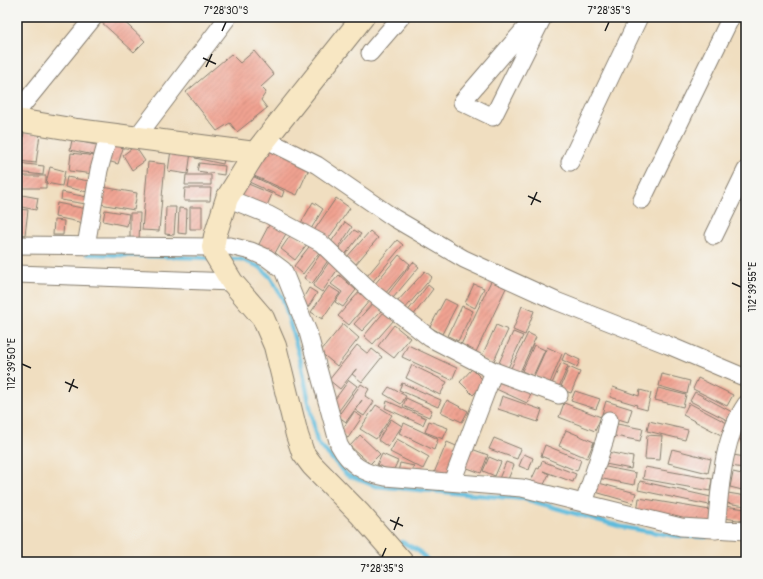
<svg xmlns="http://www.w3.org/2000/svg" width="763" height="579" font-family="Pangolin,sans-serif">
  <style>
    .lines { fill: none; stroke-linecap: round; stroke-linejoin: round }
    .stream { stroke: #5ebbdc; stroke-width: 4.5 }
    .building { fill: url(#building-hatch) }
    .street-casing { stroke: #867d6e; stroke-width: 19 }
    .secondary-casing { stroke: #867d6e; stroke-width: 24 }
    .street { stroke: #fff; stroke-width: 17 }
    .secondary { stroke: #f8e7c3; stroke-width: 22 }
    .ticks { fill: none; stroke: #1c1c1c; stroke-width: 1.5 }
    .neatline { fill: none; stroke: #1c1c1c; stroke-width: 1.5 }
    .ticks-label { font-size: 10px; text-anchor: middle; fill: #1c1c1c }
  </style>
  <defs>
    <pattern id="building-hatch" width="6" height="6" patternUnits="userSpaceOnUse"><rect width="6" height="6" fill="#f0a291"/><path d="M-1 1l2-2M0 6l6-6M5 7l2-2" fill="none" stroke="#cd8b7c"/></pattern>
  </defs>
  <rect width="100%" height="100%" fill="#f6f6f2"/>
  <filter id="ink" filterUnits="userSpaceOnUse"><feTurbulence type="fractalNoise" baseFrequency=".025" numOctaves="2"/><feDisplacementMap in="SourceGraphic" scale="8" xChannelSelector="R" yChannelSelector="G"/><feConvolveMatrix kernelMatrix="1 2 1 2 8 2 1 2 1" color-interpolation-filters="sRGB"/></filter>
  <filter id="wash" filterUnits="userSpaceOnUse"><feTurbulence type="fractalNoise" baseFrequency=".012" numOctaves="4" result="noise"/><feDisplacementMap in="SourceGraphic" scale="16" xChannelSelector="R" yChannelSelector="G"/><feGaussianBlur stdDeviation="0.9" result="paint"/><feColorMatrix in="noise" values="0 0 0 0 0 0 0 0 0 0 0 0 0 0 0 0 0 1.4 0 .05"/><feComposite in="paint" operator="in"/></filter>
  <g filter="url(#wash)">
    <rect width="100%" height="100%" fill="#f0dec0"/>
    <g class="lines">
      <path class="stream" d="M87,254L211,258
        M225,259H240L260,267L271,278L283,299L301,362L317,442L347,475L375,486L525,499L622,527L676,536L706,537
        M397,548L402,542L419,551L428,562"/>
    </g>
    <g id="blocks">
      <path class="building" d="M104,17H119L145,41L134,52L100,21Z
        M254,51L274,75L261,87L266,92L261,100L267,108L237,132L230,123L217,131L186,92L231,54L240,63Z
        M24,132L40,134L36,163L19,161Z
        M72,140L101,146L99,156L70,150Z
        M109,141L124,145L118,164L104,160Z
        M266,144L311,164L297,195L252,175Z
        M135,146L145,161L132,170L123,155Z
        M197,147L225,153L223,164L195,158Z
        M171,150L191,152L188,174L168,171Z
        M71,153L96,156L94,174L69,171Z
        M148,162L165,164L159,231L142,230Z
        M17,163L44,166L43,175L17,172Z
        M199,163L225,166L224,175L197,171Z
        M50,167L65,171L62,186L46,183Z
        M186,175H211V185H185Z
        M17,176H46V188H17Z
        M252,176L284,191L282,197L249,182Z
        M67,177L94,182L92,193L65,187Z
        M246,183L272,194L266,208L240,196Z
        M103,187L137,193L134,210L100,204Z
        M185,188H211L210,201H184Z
        M62,192L87,197L86,204L61,200Z
        M17,194L38,198L36,210L17,206Z
        M336,198L350,208L326,242L313,232Z
        M313,202L323,209L311,229L301,223Z
        M57,203L87,209L84,223L55,217Z
        M166,207H176L174,235L165,234Z
        M190,207H202V229H190Z
        M179,208L187,209L186,234L178,233Z
        M17,209L28,210L25,235L17,234Z
        M105,210L129,214L127,226L103,221Z
        M130,213H140L139,243H130Z
        M54,220L64,221L63,235H53Z
        M271,221L288,230L274,255L258,246Z
        M345,222L352,227L337,250L329,245Z
        M354,230L361,234L344,256L337,251Z
        M370,231L378,238L355,265L346,258Z
        M292,233L307,244L295,260L281,249Z
        M397,240L403,245L373,281L367,276Z
        M312,243L321,250L303,274L294,266Z
        M323,250L331,256L312,284L304,278Z
        M399,255L410,264L385,294L374,285Z
        M331,259L340,266L322,292L313,286Z
        M413,262L419,267L393,298L388,294Z
        M425,271L432,277L404,310L396,303Z
        M339,275L356,290L343,307L335,302L342,292L331,284Z
        M491,281L506,288L475,354L460,347Z
        M474,284L484,288L475,308L465,303Z
        M428,285L433,289L413,316L407,312Z
        M329,286L340,293L322,319L311,312Z
        M309,288L317,293L307,309L299,305Z
        M360,291L370,300L349,325L338,316Z
        M445,299L457,305L442,334L430,327Z
        M374,302L382,310L362,331L354,324Z
        M462,306L473,311L458,341L448,336Z
        M522,306L534,311L525,335L513,330Z
        M384,312L394,320L373,344L364,336Z
        M343,324L359,338L337,366L320,352Z
        M394,325L410,338L394,358L378,346Z
        M496,325L508,330L493,363L481,358Z
        M513,332L523,336L507,370L498,365Z
        M528,333L536,337L520,372L511,368Z
        M357,345L368,354L372,349L382,357L362,382L352,374L357,368L340,389L329,380Z
        M408,345L457,368L452,380L402,357Z
        M534,345L545,350L533,376L522,371Z
        M547,347L562,354L550,383L534,376Z
        M565,353L580,360L577,367L562,360Z
        M561,363L568,366L558,389L551,386Z
        M412,365L447,382L440,395L406,378Z
        M569,367L580,372L571,393L560,389Z
        M472,369L485,382L473,395L460,382Z
        M662,374L690,381L687,394L659,386Z
        M501,377L532,391L527,403L496,389Z
        M698,378L733,395L727,406L693,389Z
        M349,380L357,386L338,412L330,406Z
        M402,383L441,400L438,407L399,390Z
        M361,384L369,389L365,396L374,402L364,416L355,410L362,400L346,422L338,416Z
        M389,387L406,396L401,404L384,394Z
        M613,387L639,396L640,390L651,393L647,410L636,407L637,405L610,397Z
        M658,388L686,395L683,407L655,400Z
        M575,391L600,399L596,409L571,401Z
        M695,392L732,412L727,420L690,401Z
        M502,396L542,410L538,422L498,409Z
        M406,398L432,410L429,417L403,406Z
        M447,400L468,411L462,422L441,412Z
        M387,401L426,418L423,425L385,408Z
        M606,401L632,409L628,422L602,414Z
        M564,403L601,417L595,431L559,417Z
        M689,403L727,423L721,435L683,415Z
        M376,405L392,415L376,439L360,429Z
        M354,412L362,417L348,438L340,433Z
        M391,419L402,426L388,447L378,440Z
        M429,421L448,428L443,439L425,432Z
        M649,421L688,430L685,440L647,431Z
        M404,423L438,439L434,450L399,433Z
        M612,423L643,429L640,441L610,435Z
        M739,424L746,427V442L735,438Z
        M566,430L594,442L587,458L559,446Z
        M360,435L380,454L370,464L350,446Z
        M647,435L662,436L660,460L645,459Z
        M494,438L521,449L517,459L489,449Z
        M397,439L429,457L423,469L390,452Z
        M447,442L461,448L448,479L434,473Z
        M545,445L581,460L577,471L541,456Z
        M469,448L488,455L481,473L462,466Z
        M672,449L711,459L708,473L668,463Z
        M602,451L633,457L631,469L600,463Z
        M382,454L398,461L393,471L377,465Z
        M524,454L533,458L529,470L519,466Z
        M733,455L745,457L743,468L731,466Z
        M489,457L501,462L495,476L483,471Z
        M542,461L576,474L573,482L543,471L549,474L541,491L529,485L537,468L539,469Z
        M506,462L514,465L506,484L498,481Z
        M400,463L414,466L411,475L398,472Z
        M601,466L636,473L634,485L598,478Z
        M645,467L712,479L710,491L643,479Z
        M733,472L746,475V491L730,487Z
        M640,481L711,497L709,505L638,490Z
        M595,482L636,493L633,503L592,491Z
        M728,493L746,496V506L726,503Z
        M639,498L716,511L714,525L637,512Z
        M724,506L746,509V521L723,518Z"/>
    </g>
  </g>
  <g filter="url(#ink)">
    <use href="#blocks" fill-opacity="0" stroke="#867d6e" stroke-width="1"/>
    <g class="lines">
      <defs>
        <path id="street" d="M535,17L462,102L493,117L543,17
          M370,53L401,17
          M17,112L94,17
          M136,138L228,17
          M265,139L317,165L394,218L464,259L556,301L668,345L746,378
          M570,162L639,17
          M227,198L269,215L321,243L374,294L430,338L494,371L559,395
          M642,200L731,17
          M714,236L746,170
          M17,245L213,247L230,246L251,251L267,258L283,270L308,332L339,445C350,465 363,473 385,477L522,488L681,527L746,531
          M86,246L99,170L109,134
          M17,274L232,282
          M452,482L494,371
          M584,503L605,439L609,420
          M716,530C720,489 722,439 746,404"/>
        <path id="secondary" d="M363,17L255,153L227,198L215,236L213,247L215,254L232,282L263,318L275,346L297,435L303,453L312,465L360,514L402,562
          M17,120L77,130L255,153"/>
      </defs>
      <use href="#street" class="street-casing"/>
      <use href="#secondary" class="secondary-casing"/>
      <use href="#street" class="street"/>
      <use href="#secondary" class="secondary"/>
    </g>
  </g>
  <path class="ticks" d="M222,31L226,22M605,31L609,22M203,58L216,64M206,67L212,54M528,196L541,202M531,205L537,192M732,283L741,287M22,364L31,368M65,382L78,388M69,392L74,379M390,520L403,526M394,530L399,517M382,557L386,548"/>
  <rect width="763" height="579" fill="none" stroke="#f6f6f2" stroke-width="44"/>
  <rect x="22" y="22" width="719" height="535" class="neatline"/>
  <g class="ticks-label">
    <text x="226" y="14">7°28'30"S</text>
    <text x="609" y="14">7°28'35"S</text>
    <text transform="translate(752 287) rotate(-90)" y="4">112°39'55"E</text>
    <text transform="translate(11 364) rotate(-90)" y="4">112°39'50"E</text>
    <text x="382" y="572">7°28'35"S</text>
  </g>
</svg>
